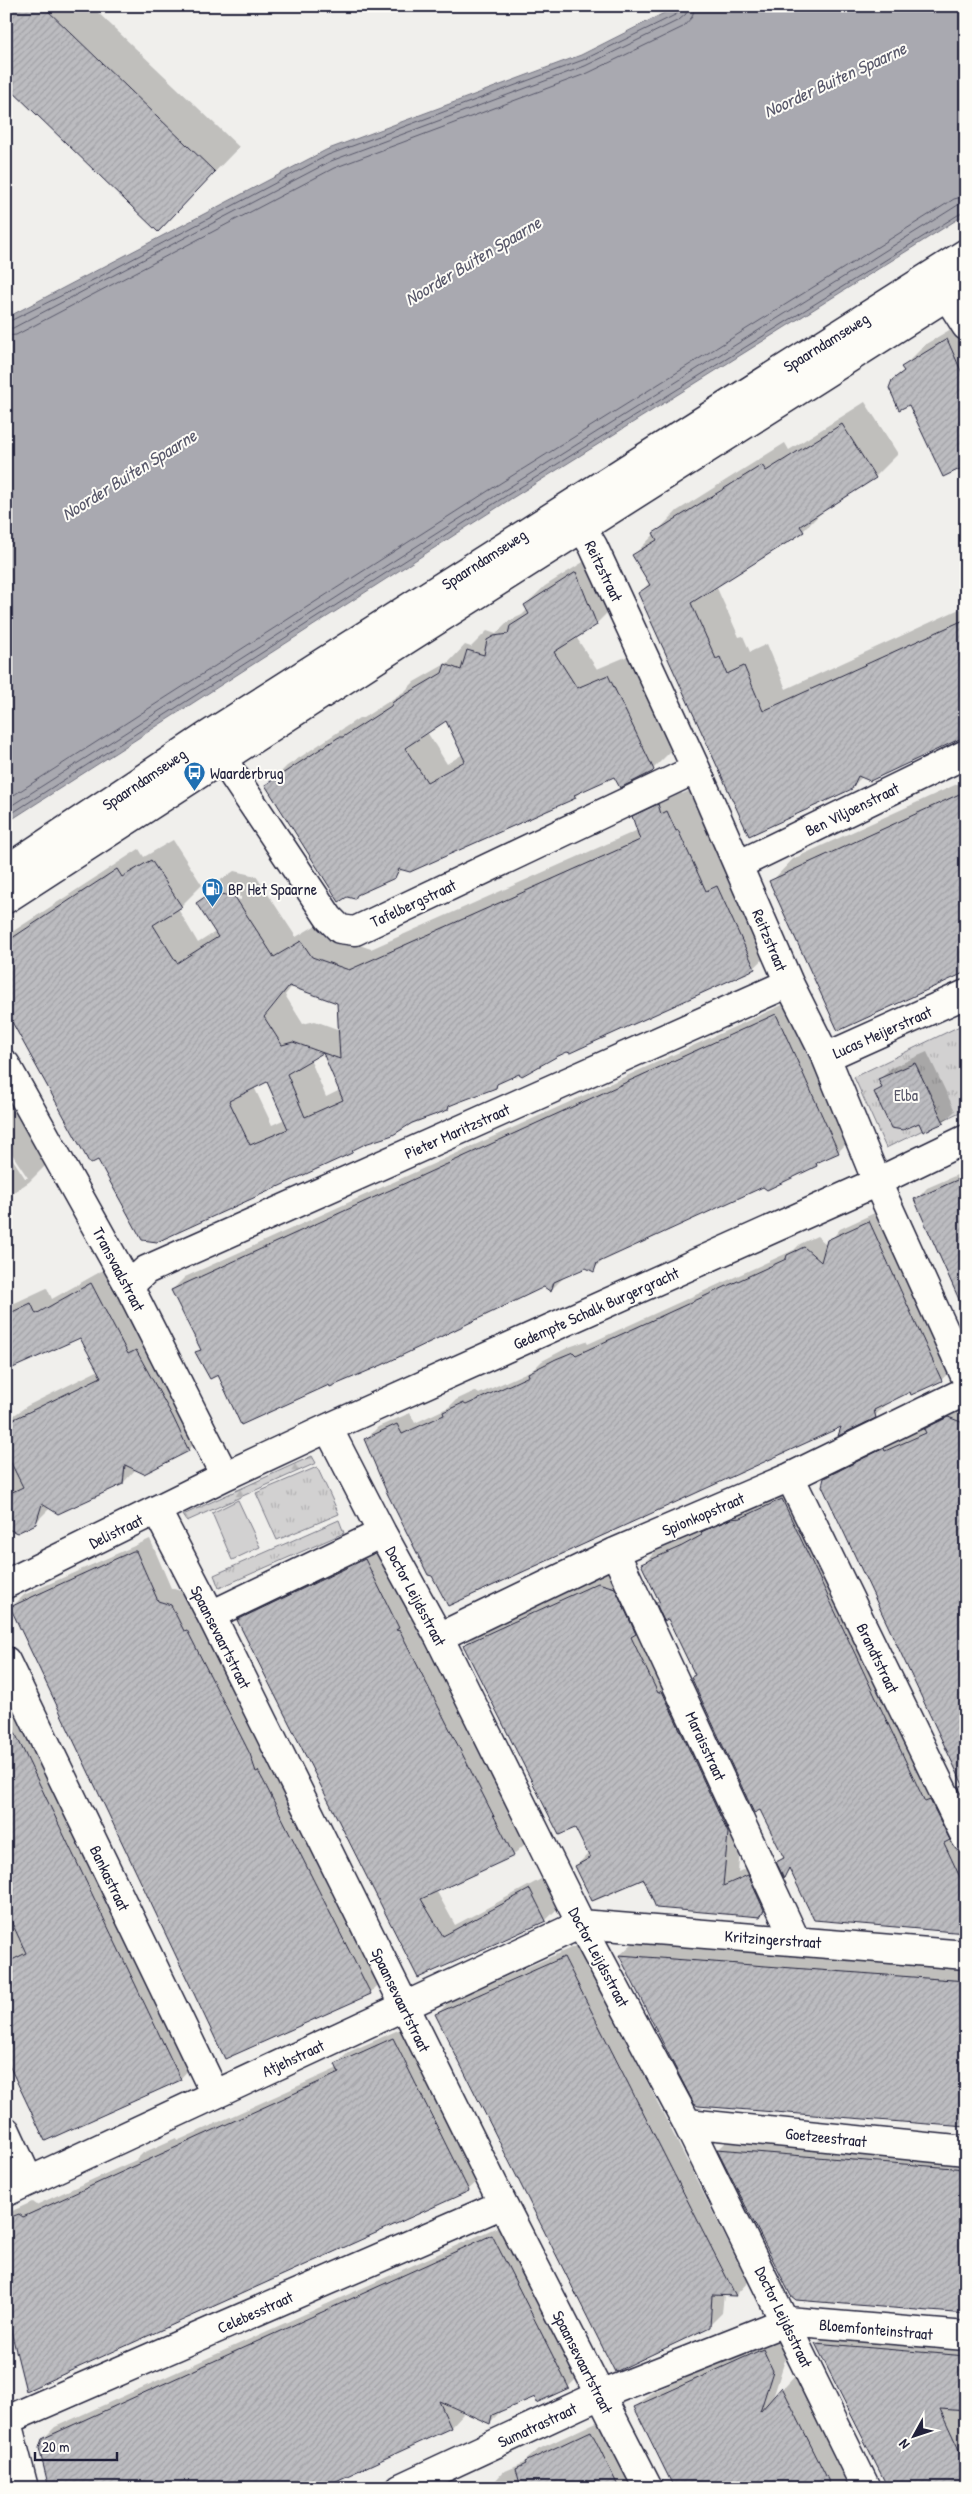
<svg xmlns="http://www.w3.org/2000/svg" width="972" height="2494" font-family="'Patrick Hand',sans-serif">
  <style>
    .grass { fill: url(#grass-tufts); stroke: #7a7a86 }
    .forest { fill: url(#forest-firs); stroke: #7a7a86 }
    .garden { fill: #d2d1d1; stroke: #7a7a86 }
    .water { fill: #a9a9b0; stroke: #737381 }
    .shadow { fill: #0003; fill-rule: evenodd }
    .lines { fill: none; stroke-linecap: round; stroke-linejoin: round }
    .shore { stroke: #58586a; stroke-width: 1 }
    .building { fill: url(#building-hatch); stroke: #22223b; fill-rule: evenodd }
    .minor-casing { stroke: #22223b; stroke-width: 31 }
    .secondary-casing { stroke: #22223b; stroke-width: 31 }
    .minor { stroke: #fdfcf7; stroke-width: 28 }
    .secondary { stroke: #fdfcf7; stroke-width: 28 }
    .labels { text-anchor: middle; stroke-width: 4; stroke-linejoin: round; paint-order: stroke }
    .street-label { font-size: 16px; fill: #22223b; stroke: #fdfcf7 }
    .poi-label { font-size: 16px; fill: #22223b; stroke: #fdfcf7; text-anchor: start }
    .park-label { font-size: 16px; fill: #575768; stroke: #fdfcf7 }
    .water-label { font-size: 18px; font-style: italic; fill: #58586a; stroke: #fdfcf7 }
  </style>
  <defs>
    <pattern id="grass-tufts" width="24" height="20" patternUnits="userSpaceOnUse" patternTransform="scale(1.25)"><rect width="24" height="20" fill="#d2d1d1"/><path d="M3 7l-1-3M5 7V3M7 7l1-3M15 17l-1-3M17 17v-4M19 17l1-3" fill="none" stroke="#b4b3b4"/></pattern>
    <pattern id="forest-firs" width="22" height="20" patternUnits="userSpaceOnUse" patternTransform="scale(1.25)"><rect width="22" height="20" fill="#d2d1d1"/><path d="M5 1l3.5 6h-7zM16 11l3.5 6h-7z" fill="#b4b3b4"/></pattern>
    <pattern id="building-hatch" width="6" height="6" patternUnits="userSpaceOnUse" patternTransform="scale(1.25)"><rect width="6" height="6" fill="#bcbcc0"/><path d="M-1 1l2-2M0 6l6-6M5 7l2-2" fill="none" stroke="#a1a1a6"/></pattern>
  </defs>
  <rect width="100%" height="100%" fill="#f0efec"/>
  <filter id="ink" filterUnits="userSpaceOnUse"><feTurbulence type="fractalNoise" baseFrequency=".02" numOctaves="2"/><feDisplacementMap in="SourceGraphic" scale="10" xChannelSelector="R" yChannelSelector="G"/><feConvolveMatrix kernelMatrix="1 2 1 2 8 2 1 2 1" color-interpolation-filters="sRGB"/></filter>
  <g filter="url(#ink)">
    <path class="grass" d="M966,1023V1109L886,1148L854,1077Z
      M317,1467L339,1514L277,1540L256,1493Z
      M339,1520L344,1533L219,1588L214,1575Z"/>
    <path class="forest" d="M312,1456L316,1463L187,1521L183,1515Z"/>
    <path class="garden" d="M238,1500L260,1547L232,1560L212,1513Z"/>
    <path class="water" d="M678,6H966V214L509,500L6,823V318L326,150L581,55Z"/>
    <path class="shadow" d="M6,6H91L239,147L182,206Z
      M966,320V476H962L893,381L905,370L903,367L926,344Z
      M865,402L898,454L875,477L826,508L803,531L716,586L739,637L743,636L750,652L767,644L786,689L966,606V735L863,776L851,788L749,834L640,593L650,582L633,556L677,511L785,443L789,450Z
      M596,554L616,604L596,624L576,637L597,669L628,656L673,749L653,769L614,775L582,790L575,797L403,869L394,877L360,892L354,898L267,786L287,766L359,718H363L405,691L414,682L449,662L465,645L471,647L487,631L496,634L509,621L522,615L528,609L525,605L545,586ZM447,719L463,754L447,764L427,732Z
      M966,780V971L771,882L793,859Z
      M680,784L682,794L689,791L697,811L699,810L776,947L754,968L570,1052L567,1051L500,1081L495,1087L453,1103L448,1109L357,1147L351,1152L99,1158L6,1007V936L139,849L144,857L173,840L202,885L178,909L198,943L217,931L198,903L219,881L234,871L256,876L296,937L323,921L333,936L371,949L638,830L634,817L655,795ZM227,894L241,897V900L227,897ZM292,986L338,1002L340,1030L315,1021L303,1024L285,995ZM323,1052L340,1090L326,1097L310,1059ZM267,1080L285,1119L272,1125L254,1087Z
      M789,1002L851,1139L838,1152L823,1159L817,1165L763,1186L606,1257L593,1270L586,1266L564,1277L551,1290L544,1286L219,1373L197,1353L201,1348L172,1290L185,1277Z
      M927,1052L955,1111L943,1122L919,1121L876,1092L882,1086L880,1079L891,1068Z
      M6,1087L53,1158L29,1182L6,1197V1149L25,1178H28L6,1145Z
      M966,1171V1310L916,1200L927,1188Z
      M881,1210L954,1368L941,1380L911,1394L910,1391L887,1402L875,1416L843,1425L429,1574L374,1462L376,1460L366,1439L378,1427L410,1413L415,1423L449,1407L456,1400L475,1391L479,1394L534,1369L542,1361L569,1347L586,1341L588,1344L794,1250L800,1244L817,1236L827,1245L840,1229Z
      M107,1268L204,1434L188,1450L136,1469L123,1483L50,1508L35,1523L6,1533V1421L27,1406L99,1370L81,1337L6,1370V1307L47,1288L52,1299Z
      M961,1405L966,1407V1788L825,1478L838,1465L930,1425L939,1416Z
      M795,1487L966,1848V1931L790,1869L784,1875L778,1862L784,1856L692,1678L696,1674L669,1617L665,1619L657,1602L660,1599L643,1564L656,1551Z
      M150,1539L171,1588L184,1592L383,1980L370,1993L11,1608L24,1595Z
      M377,1547L411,1615L408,1618L413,1619L526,1843L513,1855L437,1892L455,1925L543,1878L558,1908L546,1920L418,1976L239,1620L251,1608Z
      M614,1568L743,1817L738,1872L763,1861L775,1900L760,1915L645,1879L594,1901L576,1866L589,1853L575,1826L465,1645L480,1630Z
      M6,1675L192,2066L180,2079L6,2056Z
      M633,1943L966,1968V2125L620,1955Z
      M578,1945L748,2282L736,2295L724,2294L722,2313L709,2326L437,2014L450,2001Z
      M405,2027L481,2178L468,2190L6,2305V2215L10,2212L32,2202L36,2205L136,2160L143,2153L176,2138L177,2141L338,2068L336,2064L349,2052Z
      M732,2136L966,2155V2313L719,2149Z
      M504,2224L580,2375L568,2387L536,2395L501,2411L489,2423L460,2409L463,2414L451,2427L317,2488L43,2439L55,2427Z
      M832,2329L966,2340V2488L817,2344Z
      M777,2336L786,2357L772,2401L796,2375L853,2488H676L636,2407L649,2394Z
      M603,2419L638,2488H479L496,2480L503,2472L522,2464L539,2449Z"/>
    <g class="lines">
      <path class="shore" d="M6,323L95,279L328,155L583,60L675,15L680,11L681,6
        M6,329L13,328L331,161L585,66L679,20L686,14L687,6
        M6,336L16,335L334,168L588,73L683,27L692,17L695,6
        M6,800L499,484L954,199L966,196
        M6,809L503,491L958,205L966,203
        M6,817L506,496L966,210"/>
    </g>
    <path class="building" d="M6,6H43L215,172L158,232L6,85Z
      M947,339L966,382V466L943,477L909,405L899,410L889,388L892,380L904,371L901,367Z
      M842,424L876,478L800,526L804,532L691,603L716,659L720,657L727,674L744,666L763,711L966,619V736L870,781L858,776L852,789L749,836L638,593L650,585L632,555L657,540L653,533L762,465L766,471Z
      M576,572L597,625L554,652L577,688L608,675L654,770L652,772L620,788L614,777L574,795L576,798L410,872L399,869L395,878L357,895L355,899L347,897L339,902L265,785L339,737H343L391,706L393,702L442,673L445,664L461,670L467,650L484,655L487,640L494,636L508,634L510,626L529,614L524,605ZM446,721L465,761L427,782L405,748Z
      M966,791V972L838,1031L769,881Z
      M658,804L661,814L667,811L676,831L678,830L706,891L717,886L755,969L570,1053L567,1052L556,1057L522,1076L519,1074L497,1084L496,1088L459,1102L449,1106L448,1110L412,1123L393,1135L365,1144L353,1150L352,1153L157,1242L142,1240L98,1160L90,1164L6,1011V942L117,869L122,877L151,860L182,907L153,925L177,963L218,937L196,903L212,892L235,897L274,957L301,941L312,957L349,970L640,840L632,816ZM289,986L337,1003L340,1059L293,1042L282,1045L264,1017ZM323,1053L343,1100L305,1117L287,1074ZM267,1082L288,1129L250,1145L229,1101Z
      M776,1014L839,1153L816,1163L817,1166L767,1190L763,1187L597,1263L594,1272L586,1268L563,1278L554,1282L551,1292L544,1287L382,1365L330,1387L329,1385L241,1425L218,1375L210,1379L195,1352L201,1350L171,1290Z
      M915,1063L944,1123L923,1132L919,1123L903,1130L891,1128L874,1092L882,1088L878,1079Z
      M966,1176V1315L914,1199Z
      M869,1221L942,1381L911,1395L910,1392L874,1410L876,1418L838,1436L841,1427L448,1606L432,1576L428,1575L387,1493L364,1439L397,1424L402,1434L444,1415L443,1412L463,1403L466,1405L529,1376L528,1373L556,1359L573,1352L576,1355L786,1259L787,1255L804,1247L821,1262L827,1240Z
      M91,1283L128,1354L136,1350L173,1417L189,1451L144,1474L125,1465L123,1484L58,1514L42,1504L36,1524L17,1533L6,1528V1495L23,1487L6,1453V1423L101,1377L80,1338L6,1371V1315L31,1303L36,1314Z
      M948,1417L961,1422L966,1432V1802L958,1787L963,1785L822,1486L824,1478L884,1448L885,1451L926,1433L924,1429Z
      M782,1499L925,1802L930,1800L950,1840L944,1843L966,1890V1933L814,1920L789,1868L784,1878L776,1862L784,1858L760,1810L754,1813L691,1677L695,1675L668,1619L664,1621L655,1601L660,1603L641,1564L682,1546L702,1535L701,1532L731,1519L741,1518Z
      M133,1551H136L158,1601L171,1605L184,1631L187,1630L250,1754L256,1772L258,1771L263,1780L371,1994L225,2059L10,1607Z
      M365,1559L399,1628L396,1630L400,1631L514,1856L421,1899L443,1936L530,1889L546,1921L418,1978L237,1620Z
      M598,1583L615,1588L636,1634L631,1637L640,1656L658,1693L662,1691L728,1833L723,1886L748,1875L764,1910L760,1917L656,1908L644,1879L592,1901L575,1866L590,1858L575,1828L559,1835L463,1645Z
      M6,1714L181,2080L45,2141L6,2059V1963L26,1953L6,1910Z
      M619,1955L966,1981V2019L960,2089H966V2127L698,2106L694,2104L679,2075Z
      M564,1957L736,2296L712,2295L710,2327L615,2372L435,2014Z
      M393,2038L469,2191L26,2391L6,2311V2219L19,2214L23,2217L339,2073L335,2064Z
      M717,2149L966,2169V2314L796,2300L791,2296Z
      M492,2235L569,2388L536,2403L535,2397L492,2415L490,2424L439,2401L451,2428L321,2488H49L39,2448L42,2439Z
      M815,2343L966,2356V2411L940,2409L966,2465V2488H888Z
      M763,2349L773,2371L760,2412L782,2387L832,2488H674L634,2407Z
      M591,2431L619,2488H521L516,2469L526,2464L525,2462Z"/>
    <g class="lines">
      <defs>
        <path id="minor" d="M935,277L966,326
          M570,508L593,546L696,769L789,983L826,1057L877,1182L966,1378
          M209,739L329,918L340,929L355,931L696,769
          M738,865L966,754
          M826,1057L966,994
          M6,1065L129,1286L225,1476
          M129,1286L146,1270L789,983
          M328,1428L382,1533L439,1637L581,1924L687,2123L866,2488
          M790,1477L966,1838
          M157,1511L211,1615L503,2204L648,2488
          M615,1552L796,1941
          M6,1584L225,1476L328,1428L877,1182L966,1139
          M211,1615L382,1533
          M439,1637L615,1552L790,1477L966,1391
          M6,1661L215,2094
          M687,2123L966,2151
          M6,2131L29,2181
          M6,2192L581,1924L966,1955
          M6,2418L24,2488
          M7,2420L503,2204
          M400,2488L600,2395L787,2321L966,2336"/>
        <path id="secondary" d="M6,870L207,736L966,253
          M6,899L398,645L966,284"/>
      </defs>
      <use href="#minor" class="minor-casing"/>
      <use href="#secondary" class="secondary-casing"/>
      <use href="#minor" class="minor"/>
      <use href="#secondary" class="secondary"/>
    </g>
  </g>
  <defs>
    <symbol id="bus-pin" viewBox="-11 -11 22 30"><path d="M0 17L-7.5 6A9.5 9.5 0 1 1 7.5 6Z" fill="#1f6fb2" stroke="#fdfcf7"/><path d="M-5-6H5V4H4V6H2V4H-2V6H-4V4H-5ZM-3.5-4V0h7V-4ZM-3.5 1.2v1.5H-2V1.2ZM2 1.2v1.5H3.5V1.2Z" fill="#fff"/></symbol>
    <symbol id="fuel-pin" viewBox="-11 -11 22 30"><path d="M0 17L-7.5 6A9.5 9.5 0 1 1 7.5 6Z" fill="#1f6fb2" stroke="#fdfcf7"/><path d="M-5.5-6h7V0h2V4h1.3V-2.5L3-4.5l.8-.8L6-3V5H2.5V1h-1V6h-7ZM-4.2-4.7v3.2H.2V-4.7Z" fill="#fff"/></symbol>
  </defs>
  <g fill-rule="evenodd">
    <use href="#bus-pin" x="182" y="760" width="25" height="34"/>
    <use href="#fuel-pin" x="200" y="876" width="25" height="34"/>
  </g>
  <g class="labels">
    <g class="street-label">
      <text transform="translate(826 342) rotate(-32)" y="6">Spaarndamseweg</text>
      <text transform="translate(484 559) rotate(-33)" y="6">Spaarndamseweg</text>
      <text transform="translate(604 571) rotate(64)" y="6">Reitzstraat</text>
      <text transform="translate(144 779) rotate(-34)" y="6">Spaarndamseweg</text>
      <text transform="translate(852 809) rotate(-26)" y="6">Ben Viljoenstraat</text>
      <text transform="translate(413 903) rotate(-25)" y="6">Tafelbergstraat</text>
      <text transform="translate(770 940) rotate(67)" y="6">Reitzstraat</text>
      <text transform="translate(882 1032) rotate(-24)" y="6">Lucas Meijerstraat</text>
      <text transform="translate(457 1131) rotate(-24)" y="6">Pieter Maritzstraat</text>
      <text transform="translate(119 1269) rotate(62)" y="6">Transvaalstraat</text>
      <text transform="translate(596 1308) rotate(-24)" y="6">Gedempte Schalk Burgergracht</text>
      <text transform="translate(703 1514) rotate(-23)" y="6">Spionkopstraat</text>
      <text transform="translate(116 1531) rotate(-26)" y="6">Delistraat</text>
      <text transform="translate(416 1596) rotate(62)" y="6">Doctor Leijdsstraat</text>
      <text transform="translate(221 1637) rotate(63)" y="6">Spaansevaartstraat</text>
      <text transform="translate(878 1658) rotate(64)" y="6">Brandtstraat</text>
      <text transform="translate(706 1746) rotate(65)" y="6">Maraisstraat</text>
      <text transform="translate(110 1878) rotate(64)" y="6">Bankastraat</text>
      <text transform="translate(773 1939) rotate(4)" y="6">Kritzingerstraat</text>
      <text transform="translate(599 1957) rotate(62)" y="6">Doctor Leijdsstraat</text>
      <text transform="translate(401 2000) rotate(64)" y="6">Spaansevaartstraat</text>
      <text transform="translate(293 2058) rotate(-25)" y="6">Atjehstraat</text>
      <text transform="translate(826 2137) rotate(6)" y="6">Goetzeestraat</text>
      <text transform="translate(255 2312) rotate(-24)" y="6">Celebesstraat</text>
      <text transform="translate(784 2317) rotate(64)" y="6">Doctor Leijdsstraat</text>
      <text transform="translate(876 2329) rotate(5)" y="6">Bloemfonteinstraat</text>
      <text transform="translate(583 2362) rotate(63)" y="6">Spaansevaartstraat</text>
      <text transform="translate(537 2425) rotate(-25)" y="6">Sumatrastraat</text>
    </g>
    <g class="poi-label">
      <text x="210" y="779">Waarderbrug</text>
      <text x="228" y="895">BP Het Spaarne</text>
    </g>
    <g class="park-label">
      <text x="906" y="1101">Elba</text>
    </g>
    <g class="water-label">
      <text transform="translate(835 80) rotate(-25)" y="6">Noorder Buiten Spaarne</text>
      <text transform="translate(473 261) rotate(-31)" y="6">Noorder Buiten Spaarne</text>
      <text transform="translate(129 475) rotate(-32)" y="6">Noorder Buiten Spaarne</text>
    </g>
  </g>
  <rect width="972" height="2494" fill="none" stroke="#fdfcf7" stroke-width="25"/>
  <rect x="12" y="12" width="947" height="2469" fill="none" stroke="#22223b" stroke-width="2" filter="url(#ink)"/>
  <g transform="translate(914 2436) rotate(230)" stroke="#fdfcf7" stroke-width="4" paint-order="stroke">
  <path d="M0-4L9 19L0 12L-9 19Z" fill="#22223b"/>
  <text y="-8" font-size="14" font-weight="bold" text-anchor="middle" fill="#22223b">N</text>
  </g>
  <path d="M35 2452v8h82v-8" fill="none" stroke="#22223b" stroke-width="2.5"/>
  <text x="42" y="2452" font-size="15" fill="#22223b" stroke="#fdfcf7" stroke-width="4" paint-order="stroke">20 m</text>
</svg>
